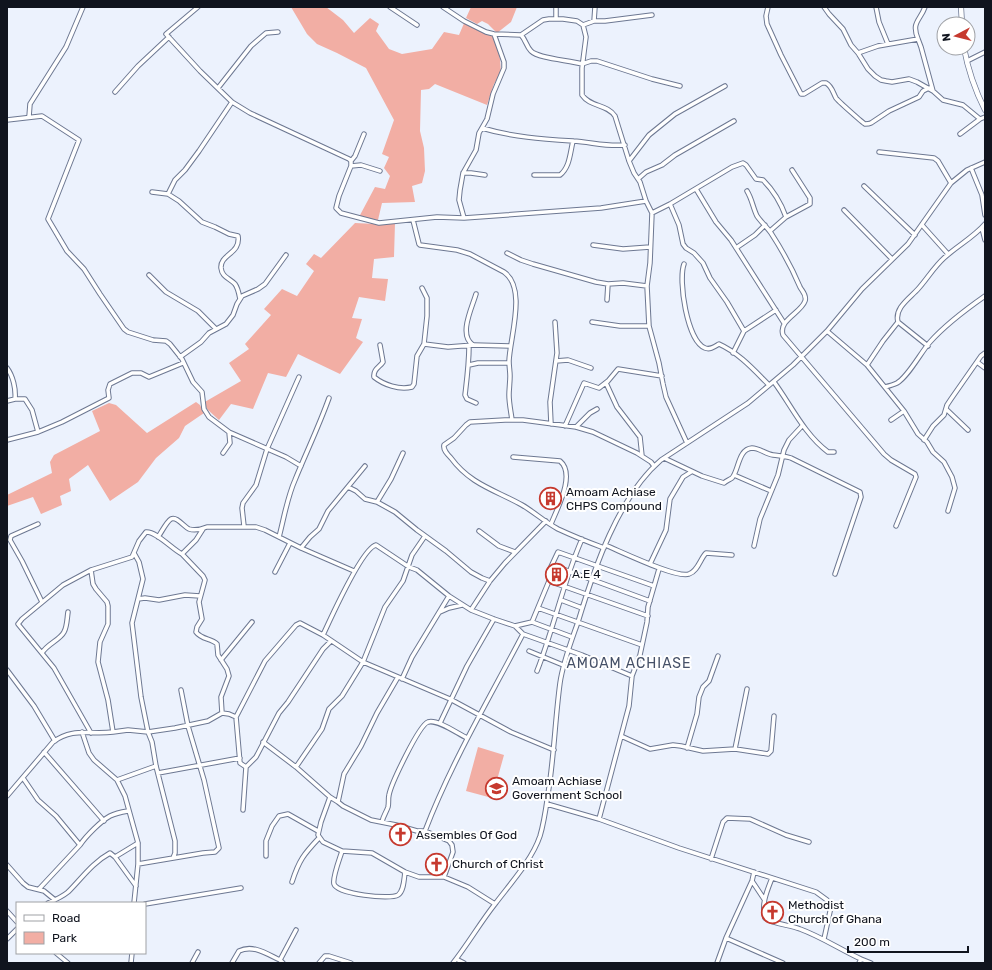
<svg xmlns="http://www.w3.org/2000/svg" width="992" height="970" font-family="Rubik,sans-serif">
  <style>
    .green { fill: #f2aea4 }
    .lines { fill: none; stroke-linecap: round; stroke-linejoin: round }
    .minor-casing { stroke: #6d7892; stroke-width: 5.5 }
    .tertiary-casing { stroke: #6d7892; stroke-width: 6 }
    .minor { stroke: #fff; stroke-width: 3.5 }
    .tertiary { stroke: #fff; stroke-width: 4.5 }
    .labels { text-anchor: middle; stroke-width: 4; stroke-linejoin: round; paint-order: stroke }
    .poi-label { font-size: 12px; fill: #10141e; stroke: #fff; text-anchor: start }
    .quarter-label { font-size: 14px; letter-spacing: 1px; fill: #465168; stroke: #fff }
  </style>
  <rect width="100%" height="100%" fill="#ecf2fd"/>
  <path class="green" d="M291,7H326L343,20L354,33L370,18L379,24L376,31L389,49L402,54L432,49L444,32L459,35L465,21L495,37L500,59L501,73L494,84L487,105L435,84L429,89L421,90L420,131L424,148L425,171L422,183L412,186L415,202L382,203L378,220L359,217L375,187L385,189L390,176L384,168L389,157L382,154L394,120L366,68L337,53L317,44L307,34Z
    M471,7H517L511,22L497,33L488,24L482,21L477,24L466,18Z
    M355,223L376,224L395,223L394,257L374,259L372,278L388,279L385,301L359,297L352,318L362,319L356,338L363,342L340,374L298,354L286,377L268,373L253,409L231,404L219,420L208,410L203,403L241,381L229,363L249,349L245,344L271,315L264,309L282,289L297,296L314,271L306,264L314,254L321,258Z
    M196,402L200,405L204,413L185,426L179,438L156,458L138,482L110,501L88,465L69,479L71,491L60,496L62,505L41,514L33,497L7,506V495L52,473L50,462L54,455L100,431L92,411L109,403L116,405L147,433Z
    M478,747L504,755L492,798L466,791Z"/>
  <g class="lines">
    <defs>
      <path id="minor" d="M198,7L166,34L200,71L232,102L250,113L349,159L351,161V166L339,196L336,208L341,213L379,223L437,217L464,218
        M390,7L417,25
        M443,7L464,21L486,32L494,34L521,35L543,20L549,19H563L577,21L583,25L586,37L582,68V95C590,107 607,104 615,116L629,161L634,173L640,182L646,201L652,213L650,263L647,286L649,326L659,363L663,384L666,397L687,443
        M768,7L766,16L767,24L781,55L801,94H804L822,83H826C832,86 833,93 836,98C838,101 863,123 865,124C868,124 869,124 871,123L889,111L919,97L923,91L929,88
        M824,7L829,14L843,29L851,45L858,53L868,69L875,76L881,80L886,81L892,82L909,79L917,82L933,91L943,100L963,105L980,119L985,117
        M876,7L879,22L888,44
        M556,19V7
        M594,21L595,7
        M583,25L594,21H605L652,15
        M494,34L504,62V68L493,94L487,119L479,133L476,150L463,173L460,190L459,200L464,218L601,208L646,201
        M521,35C526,40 526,46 531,51C539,59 569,60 582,64L591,61H597L652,79L680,86
        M918,39C911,22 920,21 925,7
        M858,53L878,46L918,39L921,47L933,91
        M967,61L985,52
        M218,88L251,46L266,33L278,32
        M115,92L138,66L169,37
        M29,117L30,104L66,47L83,7
        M7,120L42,116L79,140L48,219L67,251L84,269L100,294L124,329L128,332L153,340L166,341L170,344L182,359L193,382L202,392L204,409L209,417L229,432L286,457L301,466
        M482,128C512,137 542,139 573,141C591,142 607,147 625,145
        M960,134L980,119
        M879,152L934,158L938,161L951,183
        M351,161L355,156L364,134
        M629,161L649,135L675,114L725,86
        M351,166L361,165L380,171
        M971,168L982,195L985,215
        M463,173H471L485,175
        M534,175H560C570,167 570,153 573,141
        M638,179L646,172L662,165L675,155L734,121
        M864,186L915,235
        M696,189L716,222L731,240L784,323
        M747,191C752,199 753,208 757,216C761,222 767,227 771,233C782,250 792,268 800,287C802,291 807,295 805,301C801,313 778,320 783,335L884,454L891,460L915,474L916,477L896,526
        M152,192L168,194L179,201L202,222L215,227L229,234L238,236C241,254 220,254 221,268C222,277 229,278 235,284C238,288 239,294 240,299
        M168,194L175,180L185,170L199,151L232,102
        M670,204L679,225L683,244L686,248L694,253L703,263L710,278L727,302L744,331
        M844,210L892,259
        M652,213L670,204L732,167L743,163L746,165L756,179L763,180C774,191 781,203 786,217L770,231
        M786,217L810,204V198L792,170
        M413,220L419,244L420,245L457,250L470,254L504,272C527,288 510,337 509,361C509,366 510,371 510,376C510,383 509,389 509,395C509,403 511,412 512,420
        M922,225L948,254
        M982,228L985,240
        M593,245L623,249L650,247
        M736,248L755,235L765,225
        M507,253L521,260L533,264L596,282L608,284L623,283L647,286
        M684,264C678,280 687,341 705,348C710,350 714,347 719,344C739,353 754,370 769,385
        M149,275L166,292L198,311L216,329
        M607,300L608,284
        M592,322L620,326H649
        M898,322L928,346
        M827,331L867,365L904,411
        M424,344L448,347L474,345L510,346
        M380,345L383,362C380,367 373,369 374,377C384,385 399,390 412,387L414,384L417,356L424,344L427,316V298L422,288
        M473,345C458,335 472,308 476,294
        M469,346C469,363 467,378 465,395L467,399L476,403
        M733,353L744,331L776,310
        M180,357L201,342L209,333L226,324L233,315L237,304L242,296L258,289L265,284L286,255
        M556,361L568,360L591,368
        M977,362L985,368
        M469,365L478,363H509
        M867,365L883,341L898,322C894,308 910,298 918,289C927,279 934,267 944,258C957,246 974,237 985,224
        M7,368C13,376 16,389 15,399L7,401
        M774,382C791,405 804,434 828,452H834
        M606,383L617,407L640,437L642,456
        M885,387C889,386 893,385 897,383C908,377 921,352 930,342C946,324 965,310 985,296
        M15,399H25L32,410L38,432
        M946,409L968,430
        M891,420L904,411L918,434L927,442L933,452L944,462L952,477L955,488L948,511
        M551,424L550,402L557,353L555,322
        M565,426L584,383L599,388L608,381L618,369L662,376
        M576,427L590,413L597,409
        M7,440L38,432L62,422L107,399L109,398L108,390L110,384L132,373H141L149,377L183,363
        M924,440L933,426L944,415L947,405L951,399L981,356L985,353
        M223,453L230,443L229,432
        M513,457L560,461C576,474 557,509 551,524
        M664,458L702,476L724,483C726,481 729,480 732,478C739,470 738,449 752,448C759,448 766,454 773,455C779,456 785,456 791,458L860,492L861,497L835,574
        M734,475L771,491
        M348,487L356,491L365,499L377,502L395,512L417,530L446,551L471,572L482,578L490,581
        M377,502L391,479L403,453
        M38,524L11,536L10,540L22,561L42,602
        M244,526L242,508L243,503L256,485L267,449L299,377
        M479,531L499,546L515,552
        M158,537C161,533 167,521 171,519C177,516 184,527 189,529C195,531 202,529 207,527H256L265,530L301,548L354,571
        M279,537C284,518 287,498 295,480C306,453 319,426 329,398
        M605,545C620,551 677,579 689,574C698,571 700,559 706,553L732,555
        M754,546L760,519L778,475L784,450L789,440L802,426
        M301,548L310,537L319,529L328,511L365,466
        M604,548C588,542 573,536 558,529C545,522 534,512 522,505C495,490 470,484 451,458C447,454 443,450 444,445L454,438L466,425L470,422L505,420H523L576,427L593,432L637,453L651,462L654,466
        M134,553L139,562L143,579L132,623L141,697L148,732L152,742L156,766L175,841V853L173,858
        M182,554L203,576L205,580L199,602L202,619L197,627L196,632C202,640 211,638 217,644L218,655L227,669L229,676L221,697L222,713
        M650,564L666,530L670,499L683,477L691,472
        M552,565L650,601
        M91,570L63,585L22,619L18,624L54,668L91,733
        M275,572L290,543
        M549,581L648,616
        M138,599L145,598L159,600L185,595L200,596
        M561,600L582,608
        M538,608L642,645
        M471,610L490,581L505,563L546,521
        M440,612L449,608L462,605
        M532,622L572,637
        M515,626L532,622L549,581L548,573L558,552L654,586
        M323,635C330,620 362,548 376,545L409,567L417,570L449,596L471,610L494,619L515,626L523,634L582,655L632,676
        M331,641L323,649L288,702L279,713L256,757L246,767L240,763L236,717L265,661L296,625L300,623L323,635L363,662L450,699L511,732L554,750
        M529,651L563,665
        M42,653C47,644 60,640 64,632C67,627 67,619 68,612
        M221,660L252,622
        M7,670L34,706L55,741
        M537,671C554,628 563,582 582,539
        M398,677L377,713L361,746L344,774L338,802L330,797L321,822L318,835L323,842L342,851L372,853L405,872L419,877H444L468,887L495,904
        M402,679L412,657L449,596
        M440,723L467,666L494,619
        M82,732L89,753L94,760L117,780L125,796L138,843V864L134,903
        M113,732L128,730L148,732L175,728L208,721L222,713L229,714L236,717
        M621,736L650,749L673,745L681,746L703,751L735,749L768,754L771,751L774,716
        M263,742L296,767L330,797
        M687,748L697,714L699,697L703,687L709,681L718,656
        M735,749L747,689
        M44,752L104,821
        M296,767L322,729L329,709L342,696L363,662L385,607L403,581L412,555L425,536
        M158,773L240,758
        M23,778L38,800L56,816L80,845L39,889
        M117,780L156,766
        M7,796L53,742C73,727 90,735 113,732L108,700L98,662L100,642L108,624V606L107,602L96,589L93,584L91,570L132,557L139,541L146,532C156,531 172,549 182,554L196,540L203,529
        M338,802L343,806L371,820L396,825L417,831H425L449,841L452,845L453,852L444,877
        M547,804L599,819L679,848L816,892L827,900L831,907L824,939
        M243,810L246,767
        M599,819L629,706L632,676L640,655L647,622L648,607L659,569
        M382,822C383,816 386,813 388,807C389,803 388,799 389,795C391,784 419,725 428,722C438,719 458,734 467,738
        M425,831C451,763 489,699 523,634
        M80,845C86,836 101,821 110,816C116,813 122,812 128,811
        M342,851C340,858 332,878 334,884C337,894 390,900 398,895C404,891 404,879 405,872
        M266,856V841L272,826L279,816L288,814L318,831
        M115,857L138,843
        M711,859L723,822L727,818L750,819L786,835L809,842
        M138,864L203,853L215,852L219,848L204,780L188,726L181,690
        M7,865L23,883L28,887L44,891L55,900
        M772,878C767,891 761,904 765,918C773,924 790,925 800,929C822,937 841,950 861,959L859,963
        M752,881L764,899
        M292,882C299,860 304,854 319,838
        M48,903C55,900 62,897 68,892C82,878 92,863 110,853L115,857L136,886
        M145,904L241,888
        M7,911L17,922
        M726,938L783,963
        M7,939L17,929
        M56,953L68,963
        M456,959L464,963
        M861,959L871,963
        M131,963L132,953
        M192,963L198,952
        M232,963L239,951C253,944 267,954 280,960
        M283,963L280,960L296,930
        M319,963L325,956H329L351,963
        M453,963C468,944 480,923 495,904C510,884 532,860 540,836C544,823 546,808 548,794C554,758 555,720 560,683C563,662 571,642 578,622C594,569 618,497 661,460L748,403L793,365L827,331L862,289L908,244L951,183L967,170L985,162
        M717,963L726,938L752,881L754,872"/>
      <path id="tertiary" d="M961,7L962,24
        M964,48C968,70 975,90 985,110"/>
    </defs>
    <use href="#minor" class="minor-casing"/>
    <use href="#tertiary" class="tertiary-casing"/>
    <use href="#minor" class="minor"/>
    <use href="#tertiary" class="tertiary"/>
  </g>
  <defs>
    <symbol id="building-ring" viewBox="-11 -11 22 22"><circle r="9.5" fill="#fff" stroke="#c6392e" stroke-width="1.5"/><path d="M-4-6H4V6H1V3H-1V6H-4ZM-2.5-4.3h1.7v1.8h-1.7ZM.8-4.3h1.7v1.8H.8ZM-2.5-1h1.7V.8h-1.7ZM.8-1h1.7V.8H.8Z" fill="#c6392e"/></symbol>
    <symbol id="school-ring" viewBox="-11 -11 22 22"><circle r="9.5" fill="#fff" stroke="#c6392e" stroke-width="1.5"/><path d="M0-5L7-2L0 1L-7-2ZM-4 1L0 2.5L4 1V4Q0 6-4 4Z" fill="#c6392e"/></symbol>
    <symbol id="church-ring" viewBox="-11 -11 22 22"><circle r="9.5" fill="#fff" stroke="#c6392e" stroke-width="1.5"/><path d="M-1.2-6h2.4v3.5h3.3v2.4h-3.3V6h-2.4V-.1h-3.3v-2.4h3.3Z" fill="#c6392e"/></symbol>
  </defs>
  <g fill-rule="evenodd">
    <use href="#building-ring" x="538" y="486" width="25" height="25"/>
    <use href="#building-ring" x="544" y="562" width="25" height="25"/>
    <use href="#school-ring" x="484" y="776" width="25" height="25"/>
    <use href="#church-ring" x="388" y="822" width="25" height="25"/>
    <use href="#church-ring" x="424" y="852" width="25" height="25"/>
    <use href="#church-ring" x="760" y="900" width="25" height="25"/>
  </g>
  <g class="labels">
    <g class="poi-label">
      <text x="566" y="496">Amoam Achiase<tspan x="566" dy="14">CHPS Compound</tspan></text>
      <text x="572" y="578">A.E 4</text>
      <text x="512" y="785">Amoam Achiase<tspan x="512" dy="14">Government School</tspan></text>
      <text x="416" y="839">Assembles Of God</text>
      <text x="452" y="868">Church of Christ</text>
      <text x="788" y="909">Methodist<tspan x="788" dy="14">Church of Ghana</tspan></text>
    </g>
    <g class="quarter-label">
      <text x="629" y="668">AMOAM ACHIASE</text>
    </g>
  </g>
  <rect width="992" height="970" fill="none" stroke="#10141e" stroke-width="16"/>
  <rect x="16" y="902" width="130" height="52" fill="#ffffff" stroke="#9fa1a5"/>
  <rect x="24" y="915" width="20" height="6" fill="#ffffff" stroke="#9fa1a5"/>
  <text x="52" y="922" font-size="12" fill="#10141e">Road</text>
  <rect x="24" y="932" width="20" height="12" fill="#f2aea4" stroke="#9fa1a5"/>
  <text x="52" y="942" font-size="12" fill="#10141e">Park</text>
  <g transform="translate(956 36) rotate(263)"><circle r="19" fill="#ffffff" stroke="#9fa1a5"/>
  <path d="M0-3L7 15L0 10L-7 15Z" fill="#c6392e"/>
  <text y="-6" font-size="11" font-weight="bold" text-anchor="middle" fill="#10141e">N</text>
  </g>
  <path d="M848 946v6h120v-6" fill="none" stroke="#10141e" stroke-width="2"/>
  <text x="854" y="946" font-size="12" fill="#10141e" stroke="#ffffff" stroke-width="3" paint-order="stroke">200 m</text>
</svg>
